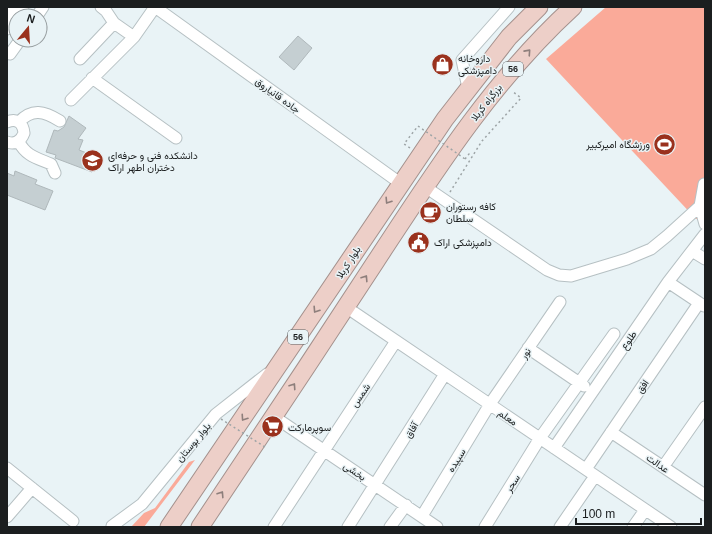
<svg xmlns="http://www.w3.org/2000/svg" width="712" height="534" font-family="Arial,Vazirmatn,sans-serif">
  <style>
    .green { fill: #faaa99 }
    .building { fill: #c5cfd2; stroke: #afb8bb }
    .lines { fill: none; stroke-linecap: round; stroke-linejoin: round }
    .minor-casing { stroke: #b6c0c3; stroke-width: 13 }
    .highway-casing { stroke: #a4918d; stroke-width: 19 }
    .path { stroke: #9da4a6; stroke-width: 1.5; stroke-dasharray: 2 3; stroke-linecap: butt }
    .minor { stroke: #fff; stroke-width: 11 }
    .highway { stroke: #edcfc8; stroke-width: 17 }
    .path-bridge { stroke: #9da4a6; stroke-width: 1.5; stroke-dasharray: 2 3; stroke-linecap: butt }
    .oneway { stroke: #8e7f7c }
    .labels { text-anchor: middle; stroke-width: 3; stroke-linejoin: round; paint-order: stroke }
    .shield { fill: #e9f3f6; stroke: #595e60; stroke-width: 1 }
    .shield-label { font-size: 9px; font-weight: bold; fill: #1b1e1f }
    .poi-label { font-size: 10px; fill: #1b1e1f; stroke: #e9f3f6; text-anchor: start }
    .street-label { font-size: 10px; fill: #1b1e1f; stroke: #e9f3f6 }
  </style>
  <rect width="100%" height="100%" fill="#e9f3f6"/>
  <path class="green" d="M606,7H705V217L696,219L546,59Z
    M195,460L144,527H131L144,513L155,508L189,462Z"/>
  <path class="building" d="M298,36L312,48L294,70L279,57Z
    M69,116L86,128L78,139L83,140L79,150L97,157L92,172L55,158L56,155L46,152L54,130L58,131L64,127Z
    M15,171L37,180L35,184L53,191L45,210L7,195V173L14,176Z"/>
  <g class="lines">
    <defs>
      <path id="minor" d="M101,7L106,11L114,23L134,37
        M155,7L400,183
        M7,14L12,7
        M17,16L23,7
        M37,16L43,7
        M7,29L16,17
        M10,54L20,40
        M80,59L114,23
        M92,78L176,138
        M468,88L462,60L509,7
        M71,100L134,37L155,7
        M7,122C17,118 23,123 24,133C21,141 15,145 7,142
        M19,122C32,108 44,111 60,121
        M19,142C26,156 37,158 51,164L55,173
        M424,186L547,270L559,275L571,276L627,259L651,249L667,236L700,206L704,184
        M700,206L705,224
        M692,251L705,259
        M668,282L704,306
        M346,307L671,527
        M528,348L584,386
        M273,416L437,527
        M611,432L705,495
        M554,448L668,282L705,234
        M663,467L705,407
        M7,468L73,521
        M586,469L699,303
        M422,516L490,404L560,302
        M7,517L32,488
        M112,526L142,504L216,414L267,374
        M274,527L396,341
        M348,527L445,374
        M390,527L406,505
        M485,527L540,438L614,334
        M560,527L595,476
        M633,527L645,510"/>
      <path id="highway" d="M169,527L445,119L509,37L539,7
        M200,527C259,439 318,350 376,261C435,171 493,80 573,7"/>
    </defs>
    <use href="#minor" class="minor-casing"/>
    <use href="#highway" class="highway-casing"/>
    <path class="path" d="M410,148L404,144L418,126
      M465,159L469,154L472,156
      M450,192L482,141L521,98L512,91"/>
    <use href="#minor" class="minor"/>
    <use href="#highway" class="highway"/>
    <path class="path-bridge" d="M418,126L465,159
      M221,419L265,447"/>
  </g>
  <defs><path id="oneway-chevron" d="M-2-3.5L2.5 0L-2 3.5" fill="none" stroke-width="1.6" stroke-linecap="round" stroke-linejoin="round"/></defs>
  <g class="oneway">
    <use href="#oneway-chevron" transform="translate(528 52) rotate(-48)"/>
    <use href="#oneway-chevron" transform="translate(388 201) rotate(123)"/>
    <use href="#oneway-chevron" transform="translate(365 278) rotate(-57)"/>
    <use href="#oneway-chevron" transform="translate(316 310) rotate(123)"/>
    <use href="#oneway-chevron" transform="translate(293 386) rotate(-56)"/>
    <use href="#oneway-chevron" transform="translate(244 418) rotate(124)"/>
    <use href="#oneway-chevron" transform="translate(221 494) rotate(-57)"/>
  </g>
  <defs>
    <symbol id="shop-disc" viewBox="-11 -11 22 22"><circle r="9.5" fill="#9a311d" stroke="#e9f3f6"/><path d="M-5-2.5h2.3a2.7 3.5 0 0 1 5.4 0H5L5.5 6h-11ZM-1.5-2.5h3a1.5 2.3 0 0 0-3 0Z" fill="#fff"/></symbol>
    <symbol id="stadium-disc" viewBox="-11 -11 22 22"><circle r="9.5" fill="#9a311d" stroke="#e9f3f6"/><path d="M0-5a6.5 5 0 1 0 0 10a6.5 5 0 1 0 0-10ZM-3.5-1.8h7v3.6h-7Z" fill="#fff"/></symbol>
    <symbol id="university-disc" viewBox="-11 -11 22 22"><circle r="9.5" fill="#9a311d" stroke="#e9f3f6"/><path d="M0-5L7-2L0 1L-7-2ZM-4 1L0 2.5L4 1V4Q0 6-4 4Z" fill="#fff"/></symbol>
    <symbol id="cafe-disc" viewBox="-11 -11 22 22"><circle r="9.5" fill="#9a311d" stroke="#e9f3f6"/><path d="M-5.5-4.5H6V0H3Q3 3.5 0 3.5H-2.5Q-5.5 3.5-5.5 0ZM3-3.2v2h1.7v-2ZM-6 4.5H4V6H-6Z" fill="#fff"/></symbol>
    <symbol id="civic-disc" viewBox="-11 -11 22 22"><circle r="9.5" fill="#9a311d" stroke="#e9f3f6"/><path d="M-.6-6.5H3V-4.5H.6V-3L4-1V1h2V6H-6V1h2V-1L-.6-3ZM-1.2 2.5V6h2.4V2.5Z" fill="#fff"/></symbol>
    <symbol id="supermarket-disc" viewBox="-11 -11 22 22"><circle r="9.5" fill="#9a311d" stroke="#e9f3f6"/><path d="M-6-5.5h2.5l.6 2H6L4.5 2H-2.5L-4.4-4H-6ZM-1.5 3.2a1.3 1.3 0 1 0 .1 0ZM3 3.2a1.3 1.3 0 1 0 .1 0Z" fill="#fff"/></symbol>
  </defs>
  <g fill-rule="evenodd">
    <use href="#shop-disc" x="430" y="52" width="25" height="25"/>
    <use href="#stadium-disc" x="652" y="132" width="25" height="25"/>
    <use href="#university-disc" x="80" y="148" width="25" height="25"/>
    <use href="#cafe-disc" x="418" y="200" width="25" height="25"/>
    <use href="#civic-disc" x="406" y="230" width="25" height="25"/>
    <use href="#supermarket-disc" x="260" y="414" width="25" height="25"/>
  </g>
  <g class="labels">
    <g class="shield">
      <rect x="503" y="62" width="20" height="14" rx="3"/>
      <rect x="288" y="330" width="20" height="14" rx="3"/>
    </g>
    <g class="shield-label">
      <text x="513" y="72">56</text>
      <text x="298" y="340">56</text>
    </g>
    <g class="poi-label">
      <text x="458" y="62">داروخانه<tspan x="458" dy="12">دامپزشکی</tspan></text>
      <text x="650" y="148" text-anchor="end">ورزشگاه امیرکبیر</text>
      <text x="108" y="159">دانشکده فنی و حرفه‌ای<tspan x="108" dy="12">دختران اطهر اراک</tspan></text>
      <text x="446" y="210">کافه رستوران<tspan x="446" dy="12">سلطان</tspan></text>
      <text x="434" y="246">دامپزشکی اراک</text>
      <text x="288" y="431">سوپرمارکت</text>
    </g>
    <g class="street-label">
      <text transform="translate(278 95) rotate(36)" y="4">جاده قانیاروق</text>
      <text transform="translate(486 102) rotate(-52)" y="4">بزرگراه کربلا</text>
      <text transform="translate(348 262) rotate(-57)" y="4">بلوار کربلا</text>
      <text transform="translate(628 340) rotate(-55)" y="4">طلوع</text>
      <text transform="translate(525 353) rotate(-56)" y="4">نور</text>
      <text transform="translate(642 386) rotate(-56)" y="4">افق</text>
      <text transform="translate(360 395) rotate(-56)" y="4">شمس</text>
      <text transform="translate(508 417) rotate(34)" y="4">معلم</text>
      <text transform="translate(411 430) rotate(-58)" y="4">آفاق</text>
      <text transform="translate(193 442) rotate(-50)" y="4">بلوار بوستان</text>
      <text transform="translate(456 460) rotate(-59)" y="4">سپیده</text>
      <text transform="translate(658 463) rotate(34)" y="4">عدالت</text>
      <text transform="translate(355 471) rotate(34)" y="4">بخشی</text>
      <text transform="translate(512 483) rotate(-58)" y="4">سحر</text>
    </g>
  </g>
  <rect width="712" height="534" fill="none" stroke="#1b1e1f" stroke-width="16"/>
  <g transform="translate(28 28) rotate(18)"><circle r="19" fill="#e9f3f6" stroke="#979ea0"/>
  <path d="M0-3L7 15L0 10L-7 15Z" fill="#9a311d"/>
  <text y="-6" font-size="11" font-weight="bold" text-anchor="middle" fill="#1b1e1f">N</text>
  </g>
  <path d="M576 518v6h125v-6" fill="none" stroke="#1b1e1f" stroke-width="2"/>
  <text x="582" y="518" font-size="12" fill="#1b1e1f" stroke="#e9f3f6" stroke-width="3" paint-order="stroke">100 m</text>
</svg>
